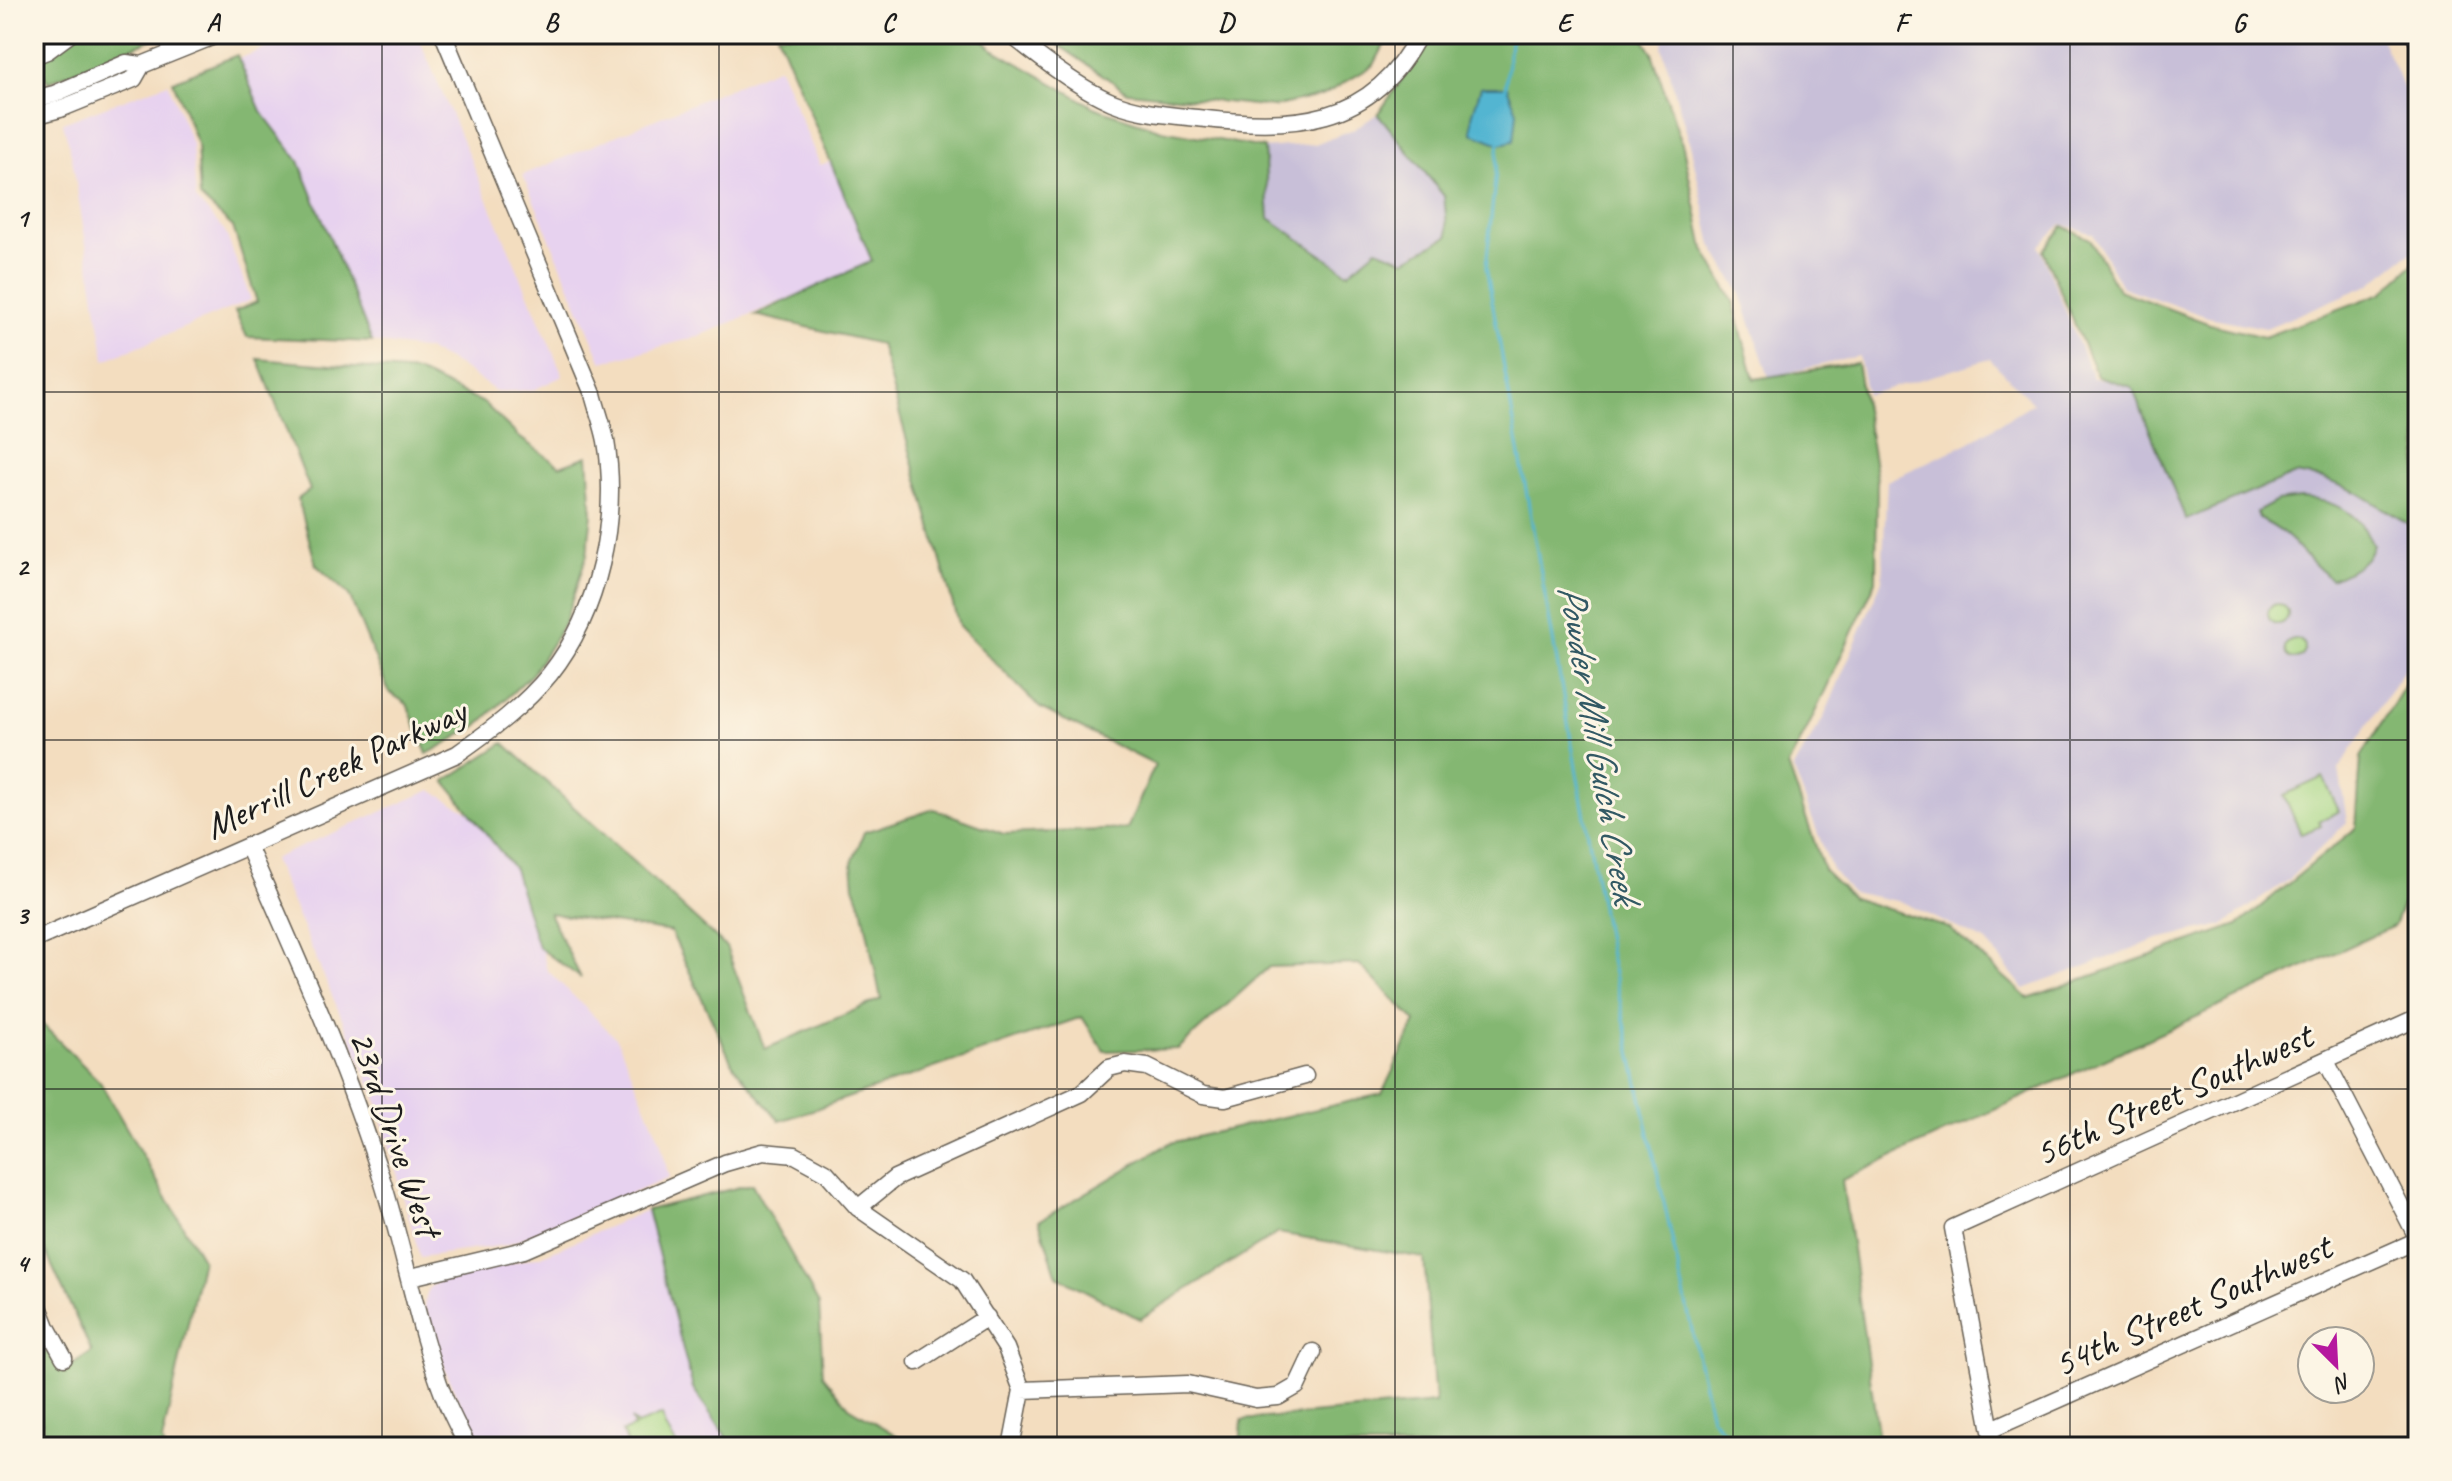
<svg xmlns="http://www.w3.org/2000/svg" width="2452" height="1481" font-family="Caveat,sans-serif">
  <style>
    .built { fill: #e7d2ef }
    .industrial { fill: #c8bfd8 }
    .green { fill: #a5d684; stroke: #607950; stroke-width: 2 }
    .forest { fill: #84b772; stroke: #506a47; stroke-width: 2 }
    .water { fill: #52b5d1; stroke: #376876; stroke-width: 2 }
    .lines { fill: none; stroke-linecap: round; stroke-linejoin: round }
    .stream { stroke: #52b5d1; stroke-width: 3 }
    .minor-casing { stroke: #676055; stroke-width: 19 }
    .minor { stroke: #fff; stroke-width: 16 }
    .grid { fill: none; stroke: #1c1c1c; stroke-width: 2; stroke-opacity: 0.55 }
    .labels { text-anchor: middle; stroke-width: 6; stroke-linejoin: round; paint-order: stroke }
    .street-label { font-size: 38px; fill: #1c1c1c; stroke: #fcf5e5 }
    .water-label { font-size: 40px; font-style: italic; fill: #325964; stroke: #fcf5e5 }
    .neatline { fill: none; stroke: #1c1c1c; stroke-width: 3 }
    .grid-label { font-size: 26px; text-anchor: middle; font-weight: bold; fill: #1c1c1c }
  </style>
  <rect width="100%" height="100%" fill="#fcf5e5"/>
  <filter id="ink" filterUnits="userSpaceOnUse"><feTurbulence type="fractalNoise" baseFrequency=".0125" numOctaves="2"/><feDisplacementMap in="SourceGraphic" scale="16" xChannelSelector="R" yChannelSelector="G"/><feConvolveMatrix kernelMatrix="1 2 1 2 8 2 1 2 1" color-interpolation-filters="sRGB"/></filter>
  <filter id="wash" filterUnits="userSpaceOnUse"><feTurbulence type="fractalNoise" baseFrequency=".006" numOctaves="4" result="noise"/><feDisplacementMap in="SourceGraphic" scale="32" xChannelSelector="R" yChannelSelector="G"/><feGaussianBlur stdDeviation="1.8" result="paint"/><feColorMatrix in="noise" values="0 0 0 0 0 0 0 0 0 0 0 0 0 0 0 0 0 1.4 0 .05"/><feComposite in="paint" operator="in"/></filter>
  <g filter="url(#wash)">
    <rect width="100%" height="100%" fill="#f3ddbf"/>
    <path class="built" d="M300,34H417L563,376L533,390L497,392L458,365L428,350L372,342L299,161L261,111L239,59Z
      M779,67L820,165L832,161L874,262L697,337L602,362L523,175Z
      M168,83L192,144L196,199L225,231L251,300L105,360L72,158L63,123Z
      M431,790L513,838L547,970L617,1039L660,1140L669,1178L506,1245L420,1257L376,1097L273,859Z
      M647,1210L693,1388L733,1447H478L443,1364L424,1305L429,1288L440,1280L541,1256Z"/>
    <path class="industrial" d="M1665,34H2379L2418,119V247L2369,285L2266,328L2208,317L2122,287L2093,234L2062,224L2039,246L2093,378L2116,380L2132,387L2186,519L2295,474L2324,479L2357,492L2418,530V649L2339,769L2347,822L2288,880L2223,925L2158,939L2024,989L1987,942L1902,902L1851,892L1831,868L1793,768L1824,717L1882,580L1887,481L1968,443L2033,403L1990,359L1867,395L1859,356L1769,377L1741,294L1712,245L1691,148L1662,47Z
      M1378,114L1444,196L1448,237L1405,260L1377,249L1348,273L1269,218L1264,148L1315,144L1354,129Z"/>
    <path class="green" d="M2268 614a10 10 0 1 1 20 0a10 10 0 1 1-20 0Z
      M2285 649a10 10 0 1 1 20 0a10 10 0 1 1-20 0Z
      M2323,777L2339,811L2319,821L2321,826L2301,834L2284,795Z
      M662,1415L665,1427L678,1447H629L622,1432L634,1427L631,1419L637,1425Z"/>
    <path class="forest" d="M34,34H165L48,82L34,57Z
      M777,34H979L990,47L1096,108L1162,130L1264,148L1269,218L1348,273L1377,249L1405,260L1448,236L1444,196L1378,114L1433,34H1641L1652,53L1683,147L1704,249L1733,301L1754,379L1857,363L1877,479L1876,581L1810,723L1788,765L1824,870L1852,898L1949,928L2028,998L2238,925L2356,828L2361,757L2418,664V863L2394,926L1842,1180L1880,1447H1240L1242,1420L1435,1403L1424,1258L1278,1233L1140,1319L1057,1276L1039,1221L1170,1143L1382,1094L1416,1022L1359,964L1269,967L1178,1049L1104,1051L1082,1017L780,1121L733,1065L671,932L549,913L581,978L538,947L514,869L445,781L504,743L726,947L765,1049L881,999L863,911L854,886L852,863L864,832L934,809L1004,834L1127,829L1155,765L1040,708L959,626L880,344L755,315L872,261Z
      M1042,34H1390L1374,65L1324,95L1273,107L1128,92Z
      M237,55L261,111L299,161L372,342L247,337L235,311L257,302L233,227L200,197L197,144L173,81Z
      M2063,226L2090,239L2118,290L2210,324L2264,337L2382,293L2418,260V530L2357,492L2324,479L2295,474L2186,520L2132,387L2097,376L2043,251Z
      M258,359L417,372L484,403L519,437L560,466L588,456L592,514L587,555L564,624L532,674L477,726L427,754L407,704L389,692L349,595L316,565L298,499L310,490Z
      M2300,498C2335,500 2359,512 2373,545C2368,564 2348,572 2331,579C2300,557 2297,536 2259,519L2257,512L2277,501Z
      M34,1016L100,1082L202,1259L162,1442L164,1447H34V1443L47,1438L34,1398V1359L53,1348L68,1368L92,1352L34,1227Z
      M752,1184L819,1304L823,1375L849,1407L916,1447H733L693,1388L647,1210Z"/>
    <path class="water" d="M1481,87H1507L1517,112L1514,141L1500,144L1472,133V116Z"/>
    <g class="lines">
      <path class="stream" d="M1505,90L1511,34
        M1499,141L1486,267L1609,951L1711,1417L1738,1447"/>
    </g>
  </g>
  <g filter="url(#ink)">
    <g class="lines">
      <defs>
        <path id="minor" d="M1010,34C1039,57 1078,88 1112,102C1139,113 1168,115 1197,118C1290,129 1372,128 1419,34
          M2414,34L2418,42
          M34,56L47,51L70,34
          M34,99L54,94L126,63L142,65L219,34
          M34,116L60,109L134,79L142,65
          M248,846C296,956 346,1065 382,1180C405,1252 417,1327 444,1397C451,1414 460,1431 468,1447
          M34,940L457,754C491,730 524,706 550,674C599,612 619,519 606,441C603,425 597,410 593,394L443,34
          M2326,1061L2418,1239
          M858,1208L895,1178L1082,1093L1109,1068L1125,1064L1147,1067L1203,1095L1225,1098L1305,1076
          M411,1277L524,1250L725,1163L763,1152L795,1155L826,1172L858,1208L962,1280L1006,1348L1022,1390L1011,1447
          M34,1294L47,1327L64,1358
          M917,1362L987,1317
          M1022,1390L1188,1384L1256,1399L1278,1397L1297,1386L1313,1352
          M1992,1429L2418,1240
          M1994,1447L1953,1228L2418,1018"/>
      </defs>
      <use href="#minor" class="minor-casing"/>
      <use href="#minor" class="minor"/>
    </g>
  </g>
  <path class="grid" d="M382,34V1447M719,34V1447M1057,34V1447M1395,34V1447M1733,34V1447M2070,34V1447M34,392H2418M34,740H2418M34,1089H2418"/>
  <g class="labels">
    <g class="street-label">
      <text transform="translate(335 768) rotate(-25)" y="13">Merrill Creek Parkway</text>
      <text transform="translate(2173 1094) rotate(-24)" y="13">56th Street Southwest</text>
      <text transform="translate(396 1133) rotate(71)" y="13">23rd Drive West</text>
      <text transform="translate(2192 1305) rotate(-24)" y="13">54th Street Southwest</text>
    </g>
    <g class="water-label">
      <text transform="translate(1600 743) rotate(80)" y="14">Powder Mill Gulch Creek</text>
    </g>
  </g>
  <rect width="2452" height="1481" fill="none" stroke="#fcf5e5" stroke-width="88"/>
  <g transform="translate(2336 1365) rotate(156)"><circle r="38" fill="#fcf5e5" stroke="#a29e95" stroke-width="2"/>
  <path d="M0-6L14 30L0 20L-14 30Z" fill="#b5179e"/>
  <text y="-12" font-size="22" font-weight="bold" text-anchor="middle" fill="#1c1c1c">N</text>
  </g>
  <rect x="44" y="44" width="2364" height="1393" class="neatline"/>
  <g class="grid-label">
    <text x="213" y="31">A</text>
    <text x="551" y="31">B</text>
    <text x="888" y="31">C</text>
    <text x="1226" y="31">D</text>
    <text x="1564" y="31">E</text>
    <text x="1901" y="31">F</text>
    <text x="2239" y="31">G</text>
    <text x="22" y="227">1</text>
    <text x="22" y="575">2</text>
    <text x="22" y="924">3</text>
    <text x="22" y="1272">4</text>
  </g>
</svg>
